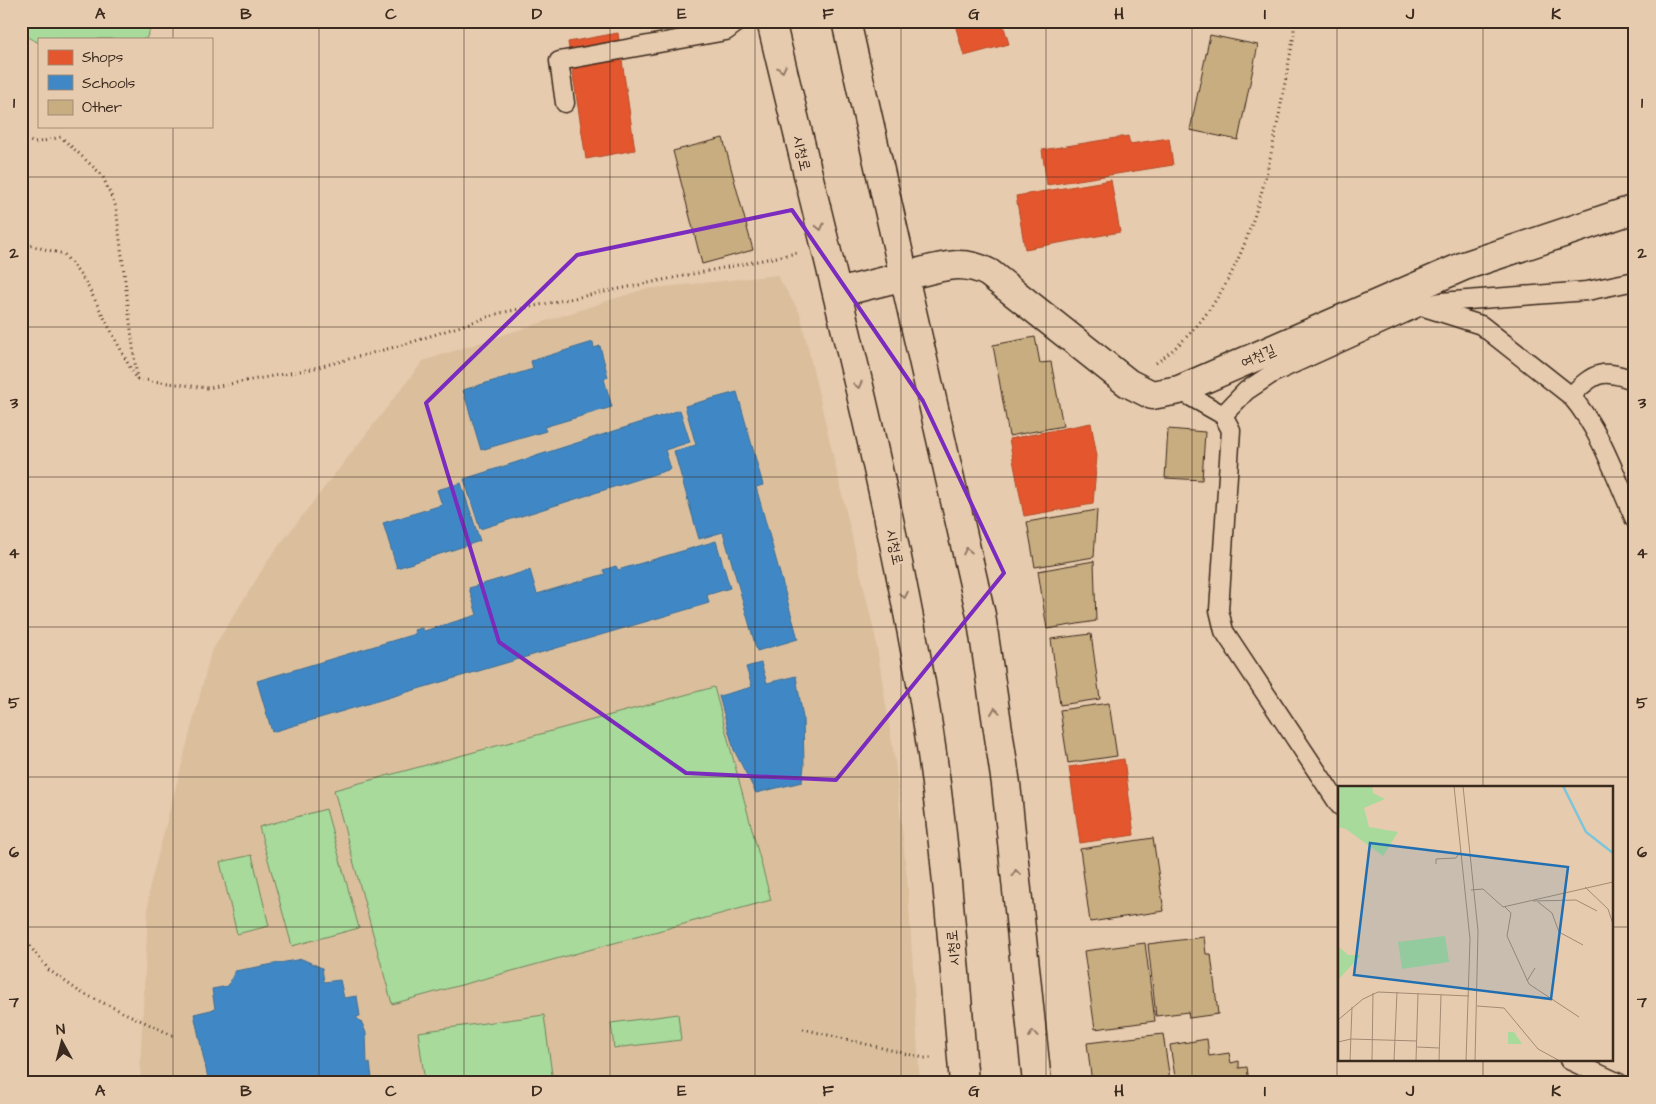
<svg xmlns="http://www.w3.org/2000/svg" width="1656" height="1104" font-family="'Architects Daughter','Poor Story',sans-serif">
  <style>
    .built { fill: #dbbf9d }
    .green { fill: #a7da9b; stroke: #71825c }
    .shops { fill: #e4572e; stroke: #b14a29 }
    .schools { fill: #3f88c5; stroke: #3e6c93 }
    .building { fill: #c8ad80; stroke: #3b2a1e }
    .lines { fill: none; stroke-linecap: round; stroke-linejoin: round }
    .service-casing { stroke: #3b2a1e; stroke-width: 21 }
    .minor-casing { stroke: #3b2a1e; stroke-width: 31 }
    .tertiary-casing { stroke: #3b2a1e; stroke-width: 31 }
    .path { stroke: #3b2a1e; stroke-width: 3; stroke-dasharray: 1 4; stroke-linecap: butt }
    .service { stroke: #e7cbae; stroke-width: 18 }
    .minor { stroke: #e7cbae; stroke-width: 28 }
    .tertiary { stroke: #e7cbae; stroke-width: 28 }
    .oneway { stroke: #917a66 }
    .marked { fill: none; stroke: #7b2cbf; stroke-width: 4; stroke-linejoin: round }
    .grid { fill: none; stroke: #3b2a1e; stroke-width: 1; stroke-opacity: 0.55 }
    .labels { text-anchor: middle; stroke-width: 5; stroke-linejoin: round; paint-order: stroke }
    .street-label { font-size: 15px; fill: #3b2a1e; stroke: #e7cbae }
    .inset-river { fill: none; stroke: #7cc5dc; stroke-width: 2.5 }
    .inset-road { fill: none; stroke: #a28b74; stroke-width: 1 }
    .view { fill: #1f6fb2; fill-opacity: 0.15; stroke: #1f6fb2; stroke-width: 2.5 }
    .inset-edge { fill: none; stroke: #3b2a1e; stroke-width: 2.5 }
    .neatline { fill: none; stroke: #3b2a1e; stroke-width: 2 }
    .grid-label { font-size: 16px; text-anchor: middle; font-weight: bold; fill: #3b2a1e }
  </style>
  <rect width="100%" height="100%" fill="#e7cbae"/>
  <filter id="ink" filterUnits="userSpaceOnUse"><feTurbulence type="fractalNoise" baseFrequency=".02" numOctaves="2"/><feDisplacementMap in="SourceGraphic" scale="10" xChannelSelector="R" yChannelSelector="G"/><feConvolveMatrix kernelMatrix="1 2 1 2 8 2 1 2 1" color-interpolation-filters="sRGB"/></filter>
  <g filter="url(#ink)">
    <path class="built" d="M777,275L800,313L875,635L895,761L908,888L920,1083H141L140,1067L149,889L211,652L270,557L423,361L644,289Z"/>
    <path class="green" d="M21,21H154L146,39H39V43L21,33Z
      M714,687L771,900L392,1004L334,790Z
      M326,809L359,928L292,946L259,827Z
      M252,855L269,926L237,934L220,862Z
      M678,1014L681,1040L614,1048L611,1023Z
      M544,1015L553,1082L425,1083L418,1032Z"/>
    <path class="shops" d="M954,21H1002L1009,44L964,56Z
      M618,33L635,150L586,159L568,42Z
      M1128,136L1130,144L1169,138L1173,165L1047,185L1042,150Z
      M1111,180L1120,232L1025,249L1016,196Z
      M1091,423L1097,456L1093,504L1024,516L1009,439Z
      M1124,759L1134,835L1080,843L1069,767Z"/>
    <path class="schools" d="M593,342L594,348L600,346L608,377L604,379L612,407L544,427L546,431L481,450L463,390L533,369L531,361Z
      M737,392L763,485L756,487L798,639L757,651L723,532L699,539L674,451L696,445L685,406Z
      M680,410L690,442L665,450L671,469L480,529L464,479Z
      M461,483L480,541L397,568L383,523L442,505L437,490Z
      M716,541L730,588L707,595L709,603L272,732L257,681L415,634L414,630L422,628L424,631L477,615L469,588L530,570L537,594L605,574L603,570L616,566L618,570Z
      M761,663L767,683L796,676L803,718L804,766L802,782L756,793L734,750L719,696L752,687L746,667Z
      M302,959L322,968L324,982L340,980L344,998L357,996L360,1016L356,1017L362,1023L366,1033L367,1063H370L372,1078L357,1083H209L194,1014L215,1009L212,989L228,986L235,971Z"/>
    <path class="building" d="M1210,35L1258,45L1238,140L1190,130Z
      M723,138L753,250L702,264L673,151Z
      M1035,337L1040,363L1051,362L1063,426L1009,436L993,345Z
      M1168,429L1205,432L1202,480L1165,478Z
      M1097,510L1094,557L1035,567L1027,522Z
      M1094,561L1096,621L1047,629L1038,571Z
      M1091,634L1100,699L1060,705L1051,639Z
      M1109,703L1117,756L1068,763L1060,710Z
      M1153,838L1164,911L1090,922L1080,849Z
      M1204,937L1206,954H1211L1218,1014L1189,1018L1188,1012L1156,1016L1148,944Z
      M1145,943L1155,1021L1095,1029L1084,951Z
      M1163,1034L1170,1080L1145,1083V1078L1125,1080V1083H1092L1087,1043Z
      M1207,1039L1209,1056L1229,1053L1231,1063L1239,1061V1068L1247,1067L1249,1083H1176L1170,1045Z"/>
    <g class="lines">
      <defs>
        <path id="service" d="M565,103L559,61L726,31L739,21
          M1427,308L1481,325L1571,396C1601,431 1616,478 1635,520
          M1179,390L1223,415L1231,430L1219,610L1224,631L1340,806
          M1571,396C1594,372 1603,368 1635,381
          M1223,415L1246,391L1273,373L1421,306L1441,302L1587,291L1635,281
          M1569,1060L1619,1083"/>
        <path id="minor" d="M905,276C935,269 960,257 989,273L1128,383L1152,395L1179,390L1464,266L1635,209"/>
        <path id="tertiary" d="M771,21C823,241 882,461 921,683C944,815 953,950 964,1083
          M846,21L981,615L1006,784L1037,1083
          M837,293L905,276"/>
      </defs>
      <use href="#service" class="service-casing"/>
      <use href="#minor" class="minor-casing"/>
      <use href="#tertiary" class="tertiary-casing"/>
      <path class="path" d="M21,138L35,143L61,137L102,175L116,207L137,379
        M21,243L64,254L85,281L135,377
        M1156,363C1259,290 1271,149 1294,35V21
        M137,379L208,388L311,369L406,344L500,313L797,253
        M21,942L28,944L49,970L80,992L174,1036
        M803,1029L924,1058H934"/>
      <use href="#service" class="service"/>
      <use href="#minor" class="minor"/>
      <use href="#tertiary" class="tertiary"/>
    </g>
    <defs><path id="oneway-chevron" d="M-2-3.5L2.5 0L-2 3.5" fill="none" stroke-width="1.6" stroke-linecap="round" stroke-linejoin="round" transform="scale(1.25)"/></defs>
    <g class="oneway">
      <use href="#oneway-chevron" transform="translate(782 69) rotate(77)"/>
      <use href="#oneway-chevron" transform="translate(820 227) rotate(77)"/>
      <use href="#oneway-chevron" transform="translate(858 385) rotate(77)"/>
      <use href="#oneway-chevron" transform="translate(967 551) rotate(-102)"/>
      <use href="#oneway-chevron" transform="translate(904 595) rotate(79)"/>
      <use href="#oneway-chevron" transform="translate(995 711) rotate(-98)"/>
      <use href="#oneway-chevron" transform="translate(1016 873) rotate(-97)"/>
      <use href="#oneway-chevron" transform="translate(1033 1034) rotate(-96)"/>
    </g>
  </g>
  <path class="marked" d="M792,210L923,401L1004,573L836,780L686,773L499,642L426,403L577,255Z"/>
  <path class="grid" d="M173,21V39M319,21V1083M464,21V1083M610,21V1083M755,21V1083M901,21V1083M1046,21V1083M1192,21V1083M1337,21V1083M1483,21V788M173,126V1083M21,177H1635M21,327H1635M21,477H1635M21,627H1635M21,777H1635M21,927H1340M1612,927H1635M1483,1060V1083"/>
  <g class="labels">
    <g class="street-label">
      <text transform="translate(802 153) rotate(77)" y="5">시청로</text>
      <text transform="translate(1258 356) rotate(-24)" y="5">여천길</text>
      <text transform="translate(895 547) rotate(78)" y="5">시청로</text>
      <text transform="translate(953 948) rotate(-95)" y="5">시청로</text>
    </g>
  </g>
  <g transform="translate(1338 786)">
    <rect width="275" height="275" fill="#e7cbae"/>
    <path d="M0,0H34L35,7L47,13L26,22L31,41L60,46L45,70L8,43L0,41ZM107,150L111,176L64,183L60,156ZM0,160L10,169H23L0,194ZM170,246H176L184,258H170Z" fill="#a7da9b"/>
    <path class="inset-river" d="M225,0L248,46L275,67"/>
    <path class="inset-road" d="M116,0L132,153L128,275M125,0L140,145L137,275M98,78V73L118,72L123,65M247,101L270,123L275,138M133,104L145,103L165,121L275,96M195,115L238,114L259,125M200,116L214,127L221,146L245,159M167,121L173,127L169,150L191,198L241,231M189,195L197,182M139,220L166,222L200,263L222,275M0,234L25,213L40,206L131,210M0,256L13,253L79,255M79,261L101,262M12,275L14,221M34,275L35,207M56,275L59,206M78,275L80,207M101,275L103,209"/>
    <path class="view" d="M32,57L230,81L213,213L16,189Z"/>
    <rect width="275" height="275" class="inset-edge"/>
  </g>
  <rect width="1656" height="1104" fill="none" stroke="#e7cbae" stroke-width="55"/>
  <rect x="38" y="38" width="175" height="90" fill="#e7cbae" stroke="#a28b74"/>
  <rect x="48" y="50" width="25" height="15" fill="#e4572e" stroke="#a28b74"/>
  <text x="82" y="62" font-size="15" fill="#3b2a1e">Shops</text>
  <rect x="48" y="75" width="25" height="15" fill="#3f88c5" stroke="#a28b74"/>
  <text x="82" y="88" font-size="15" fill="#3b2a1e">Schools</text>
  <rect x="48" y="100" width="25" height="15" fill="#c8ad80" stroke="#a28b74"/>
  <text x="82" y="112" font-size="15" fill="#3b2a1e">Other</text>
  <g transform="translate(62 1042) rotate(353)" stroke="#e7cbae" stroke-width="4" paint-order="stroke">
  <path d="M0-4L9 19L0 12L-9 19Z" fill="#3b2a1e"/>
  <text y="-8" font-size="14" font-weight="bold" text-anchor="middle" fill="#3b2a1e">N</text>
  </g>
  <rect x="28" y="28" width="1600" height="1048" class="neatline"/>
  <g class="grid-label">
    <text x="100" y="19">A</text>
    <text x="246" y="19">B</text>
    <text x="391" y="19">C</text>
    <text x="537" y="19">D</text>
    <text x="682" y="19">E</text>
    <text x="828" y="19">F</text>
    <text x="974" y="19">G</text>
    <text x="1119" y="19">H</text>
    <text x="1265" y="19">I</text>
    <text x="1410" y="19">J</text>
    <text x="1556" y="19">K</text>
    <text x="14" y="108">1</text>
    <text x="1642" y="108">1</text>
    <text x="14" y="258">2</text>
    <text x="1642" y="258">2</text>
    <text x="14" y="408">3</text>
    <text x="1642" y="408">3</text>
    <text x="14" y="558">4</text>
    <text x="1642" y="558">4</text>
    <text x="14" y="708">5</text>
    <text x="1642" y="708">5</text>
    <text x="14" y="857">6</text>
    <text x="1642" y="857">6</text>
    <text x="14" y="1007">7</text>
    <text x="1642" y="1007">7</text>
    <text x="100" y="1096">A</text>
    <text x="246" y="1096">B</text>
    <text x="391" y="1096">C</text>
    <text x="537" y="1096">D</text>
    <text x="682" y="1096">E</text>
    <text x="828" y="1096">F</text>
    <text x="974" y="1096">G</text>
    <text x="1119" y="1096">H</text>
    <text x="1265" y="1096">I</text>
    <text x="1410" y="1096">J</text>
    <text x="1556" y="1096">K</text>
  </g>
</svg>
